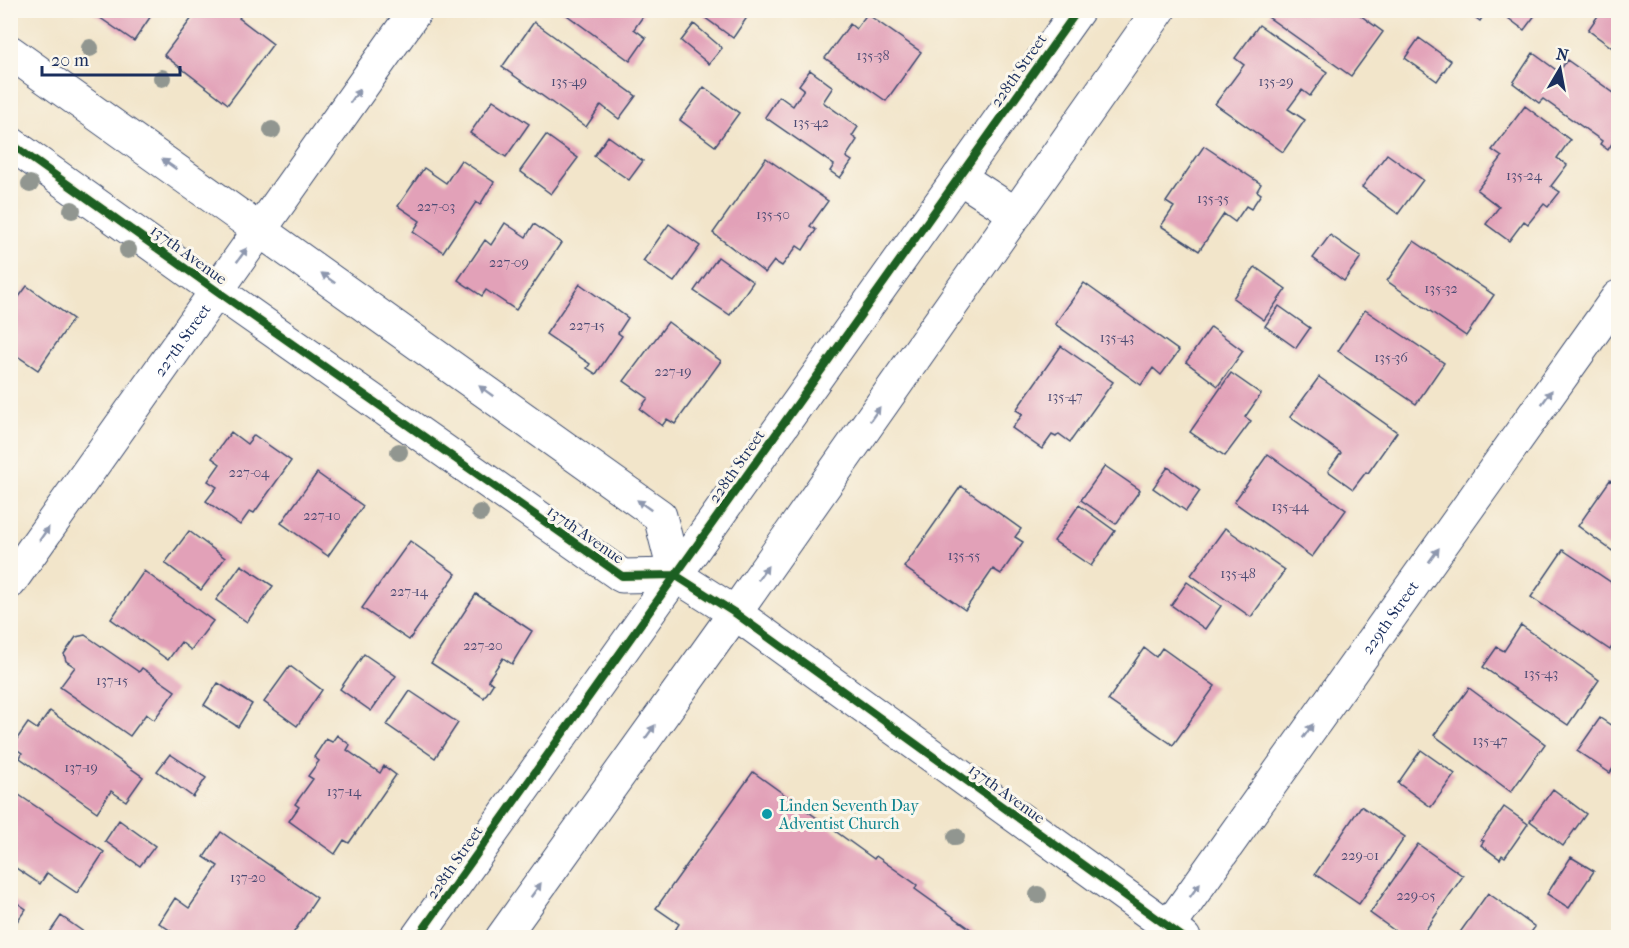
<svg xmlns="http://www.w3.org/2000/svg" width="1629" height="948" font-family="'IM FELL French Canon',serif">
  <style>
    .building { fill: #e2a1b8 }
    .lines { fill: none; stroke-linecap: round; stroke-linejoin: round }
    .street-casing { stroke: #3b4a6e; stroke-width: 35 }
    .street { stroke: #fff; stroke-width: 33 }
    .cycleway-casing { stroke: #fbf7ec; stroke-width: 11 }
    .cycleway { stroke: #1b5e20; stroke-width: 8 }
    .tree { fill: #919690 }
    .oneway { fill: #8d97ae }
    .culture-dot { fill: #0f9aa8; stroke: #fbf7ec; stroke-width: 2 }
    .labels { text-anchor: middle; stroke-width: 6; stroke-linejoin: round; paint-order: stroke }
    .number-label { font-size: 14px; fill: #4d4c74 }
    .street-label { font-size: 16px; fill: #1b2f5e; stroke: #fbf7ec }
    .culture-label { font-size: 16px; fill: #0d838f; stroke: #fbf7ec; text-anchor: start }
  </style>
  <rect width="100%" height="100%" fill="#fbf7ec"/>
  <filter id="ink" filterUnits="userSpaceOnUse"><feTurbulence type="fractalNoise" baseFrequency=".0167" numOctaves="2"/><feDisplacementMap in="SourceGraphic" scale="12" xChannelSelector="R" yChannelSelector="G"/><feConvolveMatrix kernelMatrix="1 2 1 2 8 2 1 2 1" color-interpolation-filters="sRGB"/></filter>
  <filter id="wash" filterUnits="userSpaceOnUse"><feTurbulence type="fractalNoise" baseFrequency=".008" numOctaves="4" result="noise"/><feDisplacementMap in="SourceGraphic" scale="24" xChannelSelector="R" yChannelSelector="G"/><feGaussianBlur stdDeviation="1.35" result="paint"/><feColorMatrix in="noise" values="0 0 0 0 0 0 0 0 0 0 0 0 0 0 0 0 0 1.4 0 .05"/><feComposite in="paint" operator="in"/></filter>
  <g filter="url(#wash)">
    <rect width="100%" height="100%" fill="#f2e5ca"/>
    <g id="blocks">
      <path class="building" d="M94,10H155L134,41L93,13Z
        M198,10H235L241,15L239,18L273,44L228,104L164,55Z
        M560,10H638L644,15L634,29L646,38L630,61Z
        M702,10H752L733,38L704,17L706,13Z
        M1272,10H1353L1383,32L1351,76L1268,17Z
        M1465,10H1487L1480,21Z
        M1501,10H1539L1524,30L1500,12Z
        M1602,10H1618V52L1588,30Z
        M867,14L921,52L886,101L825,58L850,24L856,29Z
        M534,22L636,96L619,119L601,105L586,127L502,67Z
        M694,24L722,48L709,64L681,41Z
        M1259,25L1327,72L1310,96L1302,90L1288,109L1305,120L1283,152L1215,104L1244,65L1235,58Z
        M1419,38L1451,61L1437,81L1405,58Z
        M1533,53L1559,72L1567,60L1618,96V134L1608,150L1600,144L1602,141L1543,99L1539,103L1513,83Z
        M810,70L833,87L823,102L858,127L852,136L857,140L846,157L852,161L840,178L830,171L834,165L765,117L779,96L793,106L804,89L799,85Z
        M704,87L739,113L715,146L680,120Z
        M493,100L529,124L506,157L470,133Z
        M1525,106L1570,140L1557,158L1567,165L1551,186L1560,192L1548,207L1544,204L1528,224L1524,221L1509,241L1486,224L1499,207L1477,190L1502,157L1492,150Z
        M546,135L578,158L551,194L520,171Z
        M608,136L643,161L629,180L594,156Z
        M1204,146L1261,184L1257,191L1261,194L1251,209L1246,206L1235,222L1224,214L1199,251L1161,226L1174,207L1166,202Z
        M1387,154L1423,180L1398,214L1362,187Z
        M766,158L828,201L810,226L816,230L803,250L797,246L782,266L774,261L765,273L713,233Z
        M461,160L494,182L480,205L476,202L443,252L413,232L420,221L398,206L424,168L446,183Z
        M505,223L526,237L534,224L561,243L516,310L486,290L482,296L458,280L485,240L491,245Z
        M669,224L700,246L674,282L643,261Z
        M1330,235L1361,257L1344,281L1313,258Z
        M1414,241L1494,295L1466,336L1387,281Z
        M718,257L753,282L730,315L694,291Z
        M1255,267L1286,289L1264,320L1233,298Z
        M1084,283L1179,351L1161,375L1153,368L1141,385L1055,324Z
        M580,284L628,318L618,333L622,336L596,374L587,368L590,364L546,334Z
        M27,286L73,319L38,370L10,351V309Z
        M1279,306L1310,328L1296,348L1265,326Z
        M1365,310L1444,363L1416,404L1338,351Z
        M668,322L721,361L675,424L667,419L662,426L640,409L648,398L624,381Z
        M1211,327L1243,351L1218,386L1186,362Z
        M1061,346L1113,382L1070,442L1059,434L1056,437L1052,435L1042,449L1012,428L1023,414L1016,410Z
        M1231,373L1261,394L1245,417L1251,421L1225,456L1190,432Z
        M1319,377L1397,432L1368,473L1366,472L1353,489L1328,471L1341,453L1290,417Z
        M231,432L247,444L254,435L291,461L254,513L250,511L240,525L206,501L217,487L208,481L220,464L212,458Z
        M1268,454L1346,510L1312,557L1234,502Z
        M1105,466L1140,490L1116,524L1081,500Z
        M1168,467L1200,491L1186,511L1153,488Z
        M317,473L363,506L328,556L281,523Z
        M1610,480L1618,486V555L1578,526Z
        M961,486L1021,529L1015,537L1023,542L1001,574L993,569L965,610L904,567Z
        M1079,505L1115,531L1091,566L1054,541Z
        M1225,528L1285,570L1251,617L1191,575Z
        M189,531L225,558L201,590L165,563Z
        M410,541L456,574L409,640L362,608Z
        M1563,550L1618,587V637L1610,650L1531,597Z
        M241,565L273,586L247,622L216,600Z
        M144,571L213,621L191,650L181,642L168,660L111,619Z
        M1187,582L1221,606L1205,629L1171,605Z
        M476,594L532,631L512,664L503,658L488,680L493,684L484,698L431,663Z
        M1521,625L1599,680L1568,725L1483,667L1497,647L1504,651Z
        M85,635L139,672L142,668L175,691L154,720L146,714L130,736L60,687L75,667L66,661L64,654L76,637Z
        M1144,648L1156,657L1162,648L1215,686L1173,745L1108,700Z
        M364,654L396,676L371,711L340,689Z
        M290,666L322,690L297,726L264,702Z
        M218,683L252,704L238,727L204,705Z
        M1469,688L1545,744L1511,792L1434,735Z
        M410,691L458,723L435,758L387,725Z
        M50,711L143,777L126,801L111,791L97,812L20,758L22,753L12,746L28,723L37,729Z
        M1600,718L1618,730V761L1610,773L1577,751Z
        M337,735L350,745L347,750L380,773L384,766L396,775L349,843L344,840L335,854L289,821L299,807L295,804L313,779L308,776L319,761L314,757L326,739L332,742Z
        M1421,750L1455,774L1431,807L1398,783Z
        M170,754L206,778L193,797L157,771Z
        M753,772L874,859L876,856L917,885L915,889L983,938H670L679,924L656,908Z
        M10,789L104,852L77,893L47,873L40,884L10,864Z
        M1553,789L1586,814L1563,846L1530,821Z
        M1361,806L1405,837L1359,904L1315,874Z
        M1504,807L1528,824L1505,857L1502,855L1500,859L1481,845L1484,841L1481,840Z
        M119,820L155,846L140,866L105,841Z
        M221,832L317,898L290,938H175L177,935L159,923L175,898L189,908L203,888L218,866L204,857Z
        M1418,844L1463,876L1420,938H1405L1370,913Z
        M1571,857L1594,871L1569,908L1547,894Z
        M1488,893L1535,927L1527,938H1456Z
        M10,898L26,909L10,931Z
        M61,916L92,938H46Z"/>
    </g>
  </g>
  <g filter="url(#ink)">
    <use href="#blocks" fill-opacity="0" stroke="#3b4a6e" stroke-width="1.5"/>
    <g class="lines">
      <defs>
        <g id="street">
          <path d="M10,52L660,516L675,575"/>
          <path d="M10,143L217,291L622,576L675,575L735,613L1184,938"/>
          <path d="M959,177L1016,214"/>
          <path id="s1" d="M10,582L416,10"/>
          <path d="M417,938L1078,10"/>
          <path d="M502,938L735,613L1159,10"/>
          <path id="s2" d="M1161,938L1618,297"/>
        </g>
      </defs>
      <use href="#street" class="street-casing"/>
      <use href="#street" class="street"/>
      <defs>
        <path id="cycleway" d="M10,143L217,291L622,576L675,575L735,613L1184,938
          M417,938L1078,10"/>
      </defs>
      <use href="#cycleway" class="cycleway-casing"/>
      <use href="#cycleway" class="cycleway"/>
    </g>
    <g class="tree">
      <circle cx="90" cy="48" r="9"/>
      <circle cx="162" cy="78" r="9"/>
      <circle cx="272" cy="130" r="9"/>
      <circle cx="30" cy="184" r="9"/>
      <circle cx="72" cy="210" r="9"/>
      <circle cx="128" cy="250" r="9"/>
      <circle cx="399" cy="452" r="9"/>
      <circle cx="480" cy="513" r="9"/>
      <circle cx="956" cy="837" r="9"/>
      <circle cx="1038" cy="895" r="9"/>
    </g>
    <defs><path id="oneway-solid" d="M-6-.8H1V-3.2L6.5 0L1 3.2V.8H-6Z" transform="scale(1.5)"/></defs>
    <g class="oneway">
      <use href="#oneway-solid" transform="translate(355 96) rotate(-55)"/>
      <use href="#oneway-solid" transform="translate(169 164) rotate(-145)"/>
      <use href="#oneway-solid" transform="translate(242 255) rotate(-54)"/>
      <use href="#oneway-solid" transform="translate(328 278) rotate(-144)"/>
      <use href="#oneway-solid" transform="translate(486 391) rotate(-144)"/>
      <use href="#oneway-solid" transform="translate(1547 397) rotate(-54)"/>
      <use href="#oneway-solid" transform="translate(875 414) rotate(-55)"/>
      <use href="#oneway-solid" transform="translate(644 505) rotate(-144)"/>
      <use href="#oneway-solid" transform="translate(44 534) rotate(-55)"/>
      <use href="#oneway-solid" transform="translate(1434 555) rotate(-54)"/>
      <use href="#oneway-solid" transform="translate(763 573) rotate(-55)"/>
      <use href="#oneway-solid" transform="translate(1308 731) rotate(-54)"/>
      <use href="#oneway-solid" transform="translate(650 732) rotate(-54)"/>
      <use href="#oneway-solid" transform="translate(536 890) rotate(-54)"/>
      <use href="#oneway-solid" transform="translate(1195 890) rotate(-54)"/>
    </g>
  </g>
  <circle class="culture-dot" cx="767" cy="814" r="6"/>
  <g class="labels">
    <g class="number-label">
      <text x="873" y="60">135-38</text>
      <text x="569" y="86">135-49</text>
      <text x="1276" y="86">135-29</text>
      <text x="811" y="127">135-42</text>
      <text x="1524" y="180">135-24</text>
      <text x="1213" y="203">135-35</text>
      <text x="436" y="211">227-03</text>
      <text x="773" y="219">135-50</text>
      <text x="509" y="267">227-09</text>
      <text x="1441" y="293">135-32</text>
      <text x="587" y="330">227-15</text>
      <text x="1117" y="342">135-43</text>
      <text x="1391" y="362">135-36</text>
      <text x="673" y="376">227-19</text>
      <text x="1065" y="401">135-47</text>
      <text x="249" y="477">227-04</text>
      <text x="1290" y="511">135-44</text>
      <text x="322" y="520">227-10</text>
      <text x="964" y="560">135-55</text>
      <text x="1238" y="578">135-48</text>
      <text x="409" y="596">227-14</text>
      <text x="483" y="650">227-20</text>
      <text x="1541" y="678">135-43</text>
      <text x="112" y="685">137-15</text>
      <text x="1490" y="745">135-47</text>
      <text x="81" y="772">137-19</text>
      <text x="344" y="796">137-14</text>
      <text x="1360" y="860">229-01</text>
      <text x="248" y="882">137-20</text>
      <text x="1416" y="900">229-05</text>
    </g>
    <g class="street-label">
      <text transform="translate(1018 70) rotate(-55)" y="6">228th Street</text>
      <text transform="translate(189 254) rotate(36)" y="6">137th Avenue</text>
      <text dy="6" stroke="none"><textPath href="#s1" startOffset="297">227th Street</textPath></text>
      <text transform="translate(736 466) rotate(-55)" y="6">228th Street</text>
      <text transform="translate(586 534) rotate(35)" y="6">137th Avenue</text>
      <text dy="6" stroke="none"><textPath href="#s2" startOffset="394">229th Street</textPath></text>
      <text transform="translate(1007 793) rotate(36)" y="6">137th Avenue</text>
      <text transform="translate(454 862) rotate(-55)" y="6">228th Street</text>
    </g>
    <g class="culture-label">
      <text x="779" y="811">Linden Seventh Day<tspan x="779" dy="18">Adventist Church</tspan></text>
    </g>
  </g>
  <rect width="1629" height="948" fill="none" stroke="#fbf7ec" stroke-width="36"/>
  <g transform="translate(1560 69) rotate(10)" stroke="#fbf7ec" stroke-width="4.5" paint-order="stroke">
  <path d="M0-4.5L10 22L0 15L-10 22Z" fill="#1b2f5e"/>
  <text y="-9" font-size="16" font-weight="bold" text-anchor="middle" fill="#1b2f5e">N</text>
  </g>
  <path d="M42 66v9h138v-9" fill="none" stroke="#1b2f5e" stroke-width="3"/>
  <text x="51" y="66" font-size="18" fill="#1b2f5e" stroke="#fbf7ec" stroke-width="4.5" paint-order="stroke">20 m</text>
</svg>
